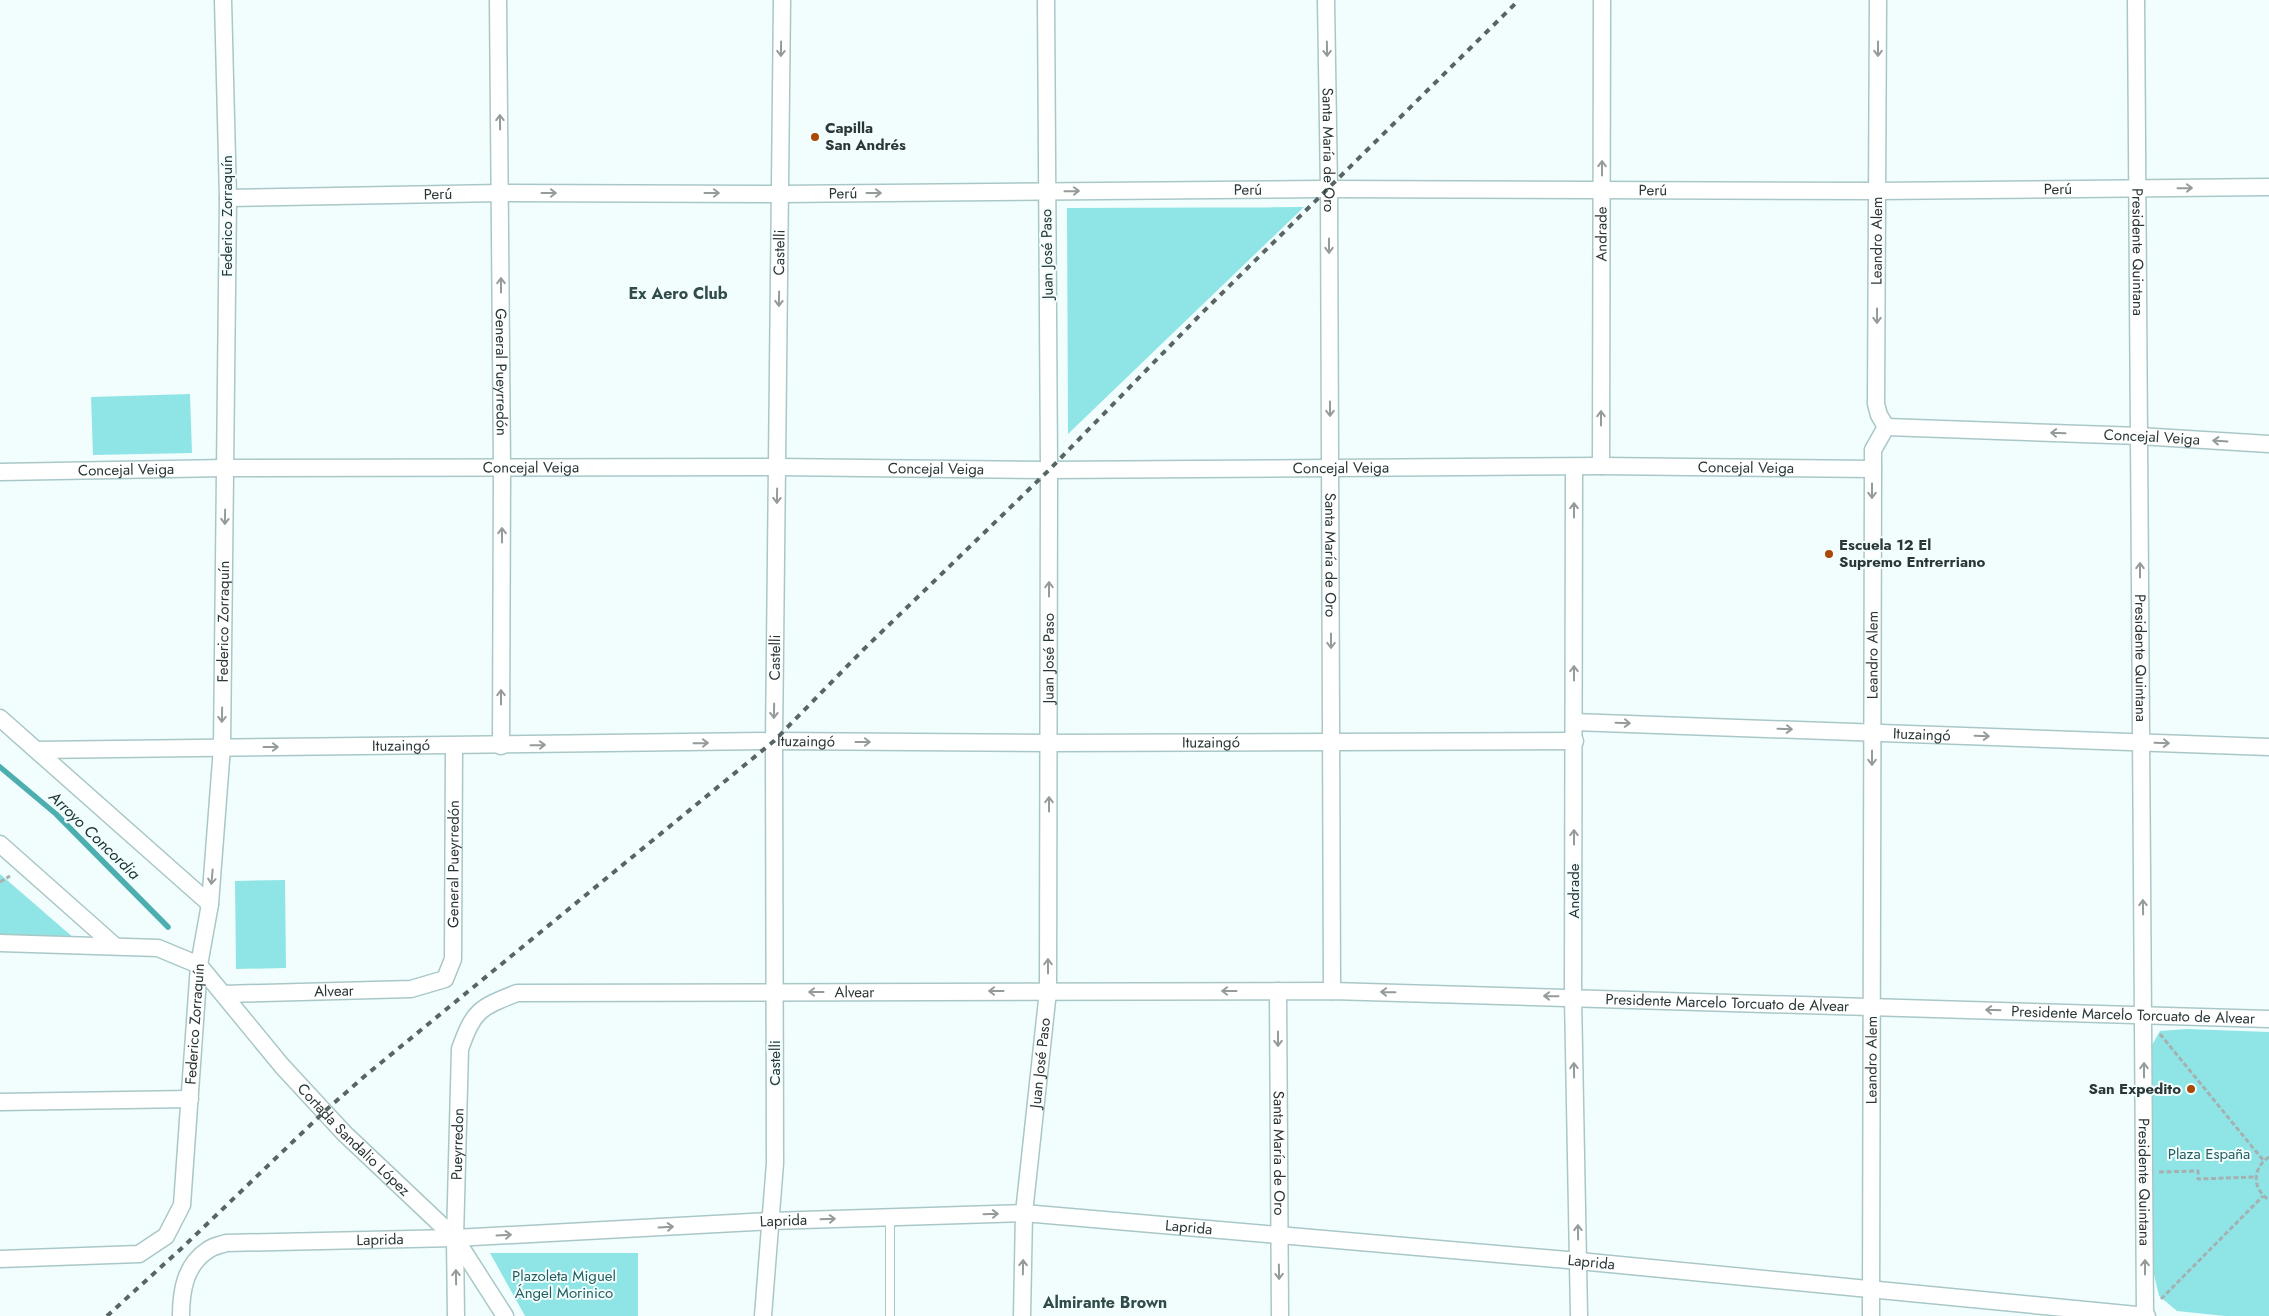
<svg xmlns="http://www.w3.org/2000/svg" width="2269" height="1316" font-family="Jost,sans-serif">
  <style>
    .green { fill: #8fe5e6 }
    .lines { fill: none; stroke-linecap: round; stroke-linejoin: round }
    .stream { stroke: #4caeaf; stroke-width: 5.5 }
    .service-casing { stroke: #aac7c7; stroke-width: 10 }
    .minor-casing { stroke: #aac7c7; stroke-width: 19 }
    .path { stroke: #a5b1b1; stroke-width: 3; stroke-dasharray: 5 2.5; stroke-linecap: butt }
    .service { stroke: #fff; stroke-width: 8 }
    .minor { stroke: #fff; stroke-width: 16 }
    .rail { stroke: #596565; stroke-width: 4; stroke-dasharray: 6 6; stroke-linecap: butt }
    .oneway { stroke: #959b9b }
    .poi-dot { fill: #aa4806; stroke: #f2fefe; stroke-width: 2 }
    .labels { text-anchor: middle; stroke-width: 4; stroke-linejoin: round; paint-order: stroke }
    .poi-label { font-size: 15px; font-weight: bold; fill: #2b3737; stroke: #f2fefe; text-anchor: start }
    .street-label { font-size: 15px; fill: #2b3737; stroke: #f2fefe }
    .park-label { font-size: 15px; fill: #255e5e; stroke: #f2fefe }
    .neighbourhood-label { font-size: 16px; font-weight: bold; fill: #314a4a; stroke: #f2fefe }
    .water-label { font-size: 16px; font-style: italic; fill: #183030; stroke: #f2fefe }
  </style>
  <rect width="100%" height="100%" fill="#f2fefe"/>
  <path class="green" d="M1304,207L1068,434L1067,208Z
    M190,394L192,453L93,455L91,397Z
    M0,874L75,939L0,936Z
    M285,880L286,968L236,969L235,881Z
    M2187,1029L2269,1032V1316H2225L2177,1311L2159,1296L2150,1257L2148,1052L2160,1031Z
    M490,1253H638V1316H525Z"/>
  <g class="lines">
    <path class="stream" d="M0,767L56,814L168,927"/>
    <defs>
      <path id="service" d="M890,1218V1316"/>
      <g id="minor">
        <path id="s1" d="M498,0L502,468L501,746"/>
        <path id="s2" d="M1326,0L1329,189L1332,991"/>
        <path id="s3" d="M2136,0L2145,1316"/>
        <path id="s4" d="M228,198L500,193L780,194L1324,189L1877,191L2269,187"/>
        <path id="s5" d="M1886,427L2139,436L2269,444"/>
        <path id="s6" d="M1601,466L1602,0"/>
        <path d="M1574,467L1573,997L1579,1316"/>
        <path id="s7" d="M0,472L226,468L777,467L1049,470L1601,466L1873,469"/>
        <path d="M0,718L210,904"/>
        <path id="s8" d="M1574,722L2269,747"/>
        <path id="s9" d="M37,750L774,741L1049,743L1575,741"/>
        <path d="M0,844L115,946"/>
        <path id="s10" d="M0,943L158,948L199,965L282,1066L344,1133L455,1238L505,1316"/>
        <path id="s11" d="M1278,991L1280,1316"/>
        <path id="s12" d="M223,994L411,989L445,979L453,959L454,746"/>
        <path d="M0,1102L190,1099"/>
        <path id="s13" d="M0,1259L139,1254L166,1236L182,1205L199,965L210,904L222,747L228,198L223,0"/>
        <path id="s14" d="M181,1316C181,1291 185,1265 208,1250C213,1246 221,1245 226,1243L455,1238L771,1221L1024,1213L1579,1261L2147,1316"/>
        <path id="s15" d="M456,1316L455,1238L460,1049C474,1010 479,1008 517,993L1332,991L2269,1019"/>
        <path id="s16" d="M763,1316L775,1163L774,741L782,0"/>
        <path id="s17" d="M1022,1316L1024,1213L1048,991L1049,470L1046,0"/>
        <path id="s18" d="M1871,1316L1873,469V450L1886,427L1879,415L1876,404L1878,0"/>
      </g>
    </defs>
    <use href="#service" class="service-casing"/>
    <use href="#minor" class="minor-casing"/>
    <path class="path" d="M0,882L10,876
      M2160,1034L2263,1160
      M2269,1157C2252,1168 2252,1189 2269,1200
      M2159,1172L2198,1171V1179L2256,1177
      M2161,1299L2263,1196"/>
    <use href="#service" class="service"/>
    <use href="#minor" class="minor"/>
    <path class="rail" d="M107,1316L183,1247L326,1110L366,1075L774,741L863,650L1049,470L1203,312L1519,0"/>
  </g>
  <defs><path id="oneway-shaft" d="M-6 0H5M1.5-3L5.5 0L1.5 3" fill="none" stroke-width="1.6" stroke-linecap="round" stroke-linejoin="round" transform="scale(1.25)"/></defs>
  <g class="oneway">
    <use href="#oneway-shaft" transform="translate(781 49) rotate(91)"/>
    <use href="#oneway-shaft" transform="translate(1327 49) rotate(89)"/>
    <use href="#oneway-shaft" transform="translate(1878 49) rotate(90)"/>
    <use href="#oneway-shaft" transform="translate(500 122) rotate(-91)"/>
    <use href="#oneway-shaft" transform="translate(1602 168) rotate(-90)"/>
    <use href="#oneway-shaft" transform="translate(2185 188) rotate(-1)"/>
    <use href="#oneway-shaft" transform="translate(1072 191) rotate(-1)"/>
    <use href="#oneway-shaft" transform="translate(549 193)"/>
    <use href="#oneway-shaft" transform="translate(712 193)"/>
    <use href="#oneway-shaft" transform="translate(874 193)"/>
    <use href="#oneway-shaft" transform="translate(1329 246) rotate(90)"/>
    <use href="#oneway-shaft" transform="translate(501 285) rotate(-90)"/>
    <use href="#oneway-shaft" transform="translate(779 299) rotate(91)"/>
    <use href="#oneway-shaft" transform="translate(1877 316) rotate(90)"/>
    <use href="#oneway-shaft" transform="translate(1330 409) rotate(90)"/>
    <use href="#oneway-shaft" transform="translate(1601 418) rotate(-90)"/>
    <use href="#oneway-shaft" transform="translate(2058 433) rotate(-178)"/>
    <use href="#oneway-shaft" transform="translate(2220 441) rotate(-176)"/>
    <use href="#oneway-shaft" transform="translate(1872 491) rotate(90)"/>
    <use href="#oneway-shaft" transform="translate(777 496) rotate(91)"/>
    <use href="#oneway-shaft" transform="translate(1574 510) rotate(-90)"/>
    <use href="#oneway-shaft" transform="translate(225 517) rotate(91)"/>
    <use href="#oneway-shaft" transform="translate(502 535) rotate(-90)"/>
    <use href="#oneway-shaft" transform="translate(2140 570) rotate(-90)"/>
    <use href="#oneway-shaft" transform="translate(1049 589) rotate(-90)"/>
    <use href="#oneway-shaft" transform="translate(1331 641) rotate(90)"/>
    <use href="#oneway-shaft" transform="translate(1574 673) rotate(-90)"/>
    <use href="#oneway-shaft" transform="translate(501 697) rotate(-90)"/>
    <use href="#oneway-shaft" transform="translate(774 711) rotate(91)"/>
    <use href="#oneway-shaft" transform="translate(222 715) rotate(91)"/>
    <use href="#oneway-shaft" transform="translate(1623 723) rotate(2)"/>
    <use href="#oneway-shaft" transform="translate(1785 729) rotate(2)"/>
    <use href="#oneway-shaft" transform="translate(1982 736) rotate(2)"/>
    <use href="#oneway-shaft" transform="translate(863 742)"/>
    <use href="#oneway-shaft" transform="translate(701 743) rotate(-1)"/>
    <use href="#oneway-shaft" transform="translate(2162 743) rotate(2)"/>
    <use href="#oneway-shaft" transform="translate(538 745) rotate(-1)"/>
    <use href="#oneway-shaft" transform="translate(271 747)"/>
    <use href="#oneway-shaft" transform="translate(1872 758) rotate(90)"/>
    <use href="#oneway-shaft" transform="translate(1049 804) rotate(-90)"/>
    <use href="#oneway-shaft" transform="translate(1574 837) rotate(-90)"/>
    <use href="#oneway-shaft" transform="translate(212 877) rotate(95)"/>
    <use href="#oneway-shaft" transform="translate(2143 907) rotate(-91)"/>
    <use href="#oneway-shaft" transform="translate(1048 966) rotate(-90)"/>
    <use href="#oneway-shaft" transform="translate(996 991) rotate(180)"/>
    <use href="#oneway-shaft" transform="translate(1229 991) rotate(180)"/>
    <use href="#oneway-shaft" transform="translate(816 992) rotate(180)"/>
    <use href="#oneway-shaft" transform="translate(1388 992) rotate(-179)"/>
    <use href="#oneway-shaft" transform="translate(1551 996) rotate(-179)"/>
    <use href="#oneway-shaft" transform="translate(1993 1010) rotate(-178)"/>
    <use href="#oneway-shaft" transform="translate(1278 1039) rotate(90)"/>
    <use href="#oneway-shaft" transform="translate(1574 1070) rotate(-91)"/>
    <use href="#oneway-shaft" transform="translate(2144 1070) rotate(-90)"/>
    <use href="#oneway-shaft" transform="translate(991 1214) rotate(-2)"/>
    <use href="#oneway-shaft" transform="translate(828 1219) rotate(-2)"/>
    <use href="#oneway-shaft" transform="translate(666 1227) rotate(-3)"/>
    <use href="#oneway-shaft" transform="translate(1578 1232) rotate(-91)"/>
    <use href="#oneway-shaft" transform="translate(504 1235) rotate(-3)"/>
    <use href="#oneway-shaft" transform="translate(1023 1267) rotate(-89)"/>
    <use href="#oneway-shaft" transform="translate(2145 1267) rotate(-90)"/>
    <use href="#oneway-shaft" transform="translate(1279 1272) rotate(89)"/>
    <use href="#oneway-shaft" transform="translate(456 1277) rotate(-91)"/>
  </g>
  <g class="poi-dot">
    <circle cx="815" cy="137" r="5"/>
    <circle cx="1829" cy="554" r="5"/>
    <circle cx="2191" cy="1089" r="5"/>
  </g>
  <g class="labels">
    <g class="poi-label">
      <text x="825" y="133">Capilla<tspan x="825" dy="17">San Andrés</tspan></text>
      <text x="1839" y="550">Escuela 12 El<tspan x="1839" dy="17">Supremo Entrerriano</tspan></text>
      <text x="2181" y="1094" text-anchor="end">San Expedito</text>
    </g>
    <g class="street-label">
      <text dy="5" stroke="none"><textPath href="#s2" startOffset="150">Santa María de Oro</textPath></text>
      <text dy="5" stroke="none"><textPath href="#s4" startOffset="1020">Perú</textPath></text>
      <text dy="5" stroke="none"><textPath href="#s4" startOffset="1830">Perú</textPath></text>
      <text dy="5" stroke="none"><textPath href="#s4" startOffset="1425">Perú</textPath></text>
      <text dy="5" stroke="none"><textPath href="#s4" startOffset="615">Perú</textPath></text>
      <text dy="5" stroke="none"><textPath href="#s4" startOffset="210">Perú</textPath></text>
      <text transform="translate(227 216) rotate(-90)" y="5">Federico Zorraquín</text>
      <text dy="5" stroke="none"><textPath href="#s6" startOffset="232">Andrade</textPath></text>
      <text dy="5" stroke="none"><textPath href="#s18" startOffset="1081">Leandro Alem</textPath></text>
      <text dy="5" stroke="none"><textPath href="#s16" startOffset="1064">Castelli</textPath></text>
      <text dy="5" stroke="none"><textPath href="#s3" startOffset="252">Presidente Quintana</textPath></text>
      <text transform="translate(1047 254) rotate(-91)" y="5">Juan José Paso</text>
      <text dy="5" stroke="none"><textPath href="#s1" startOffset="372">General Pueyrredón</textPath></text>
      <text dy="5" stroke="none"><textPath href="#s5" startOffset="266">Concejal Veiga</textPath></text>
      <text dy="5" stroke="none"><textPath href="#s7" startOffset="531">Concejal Veiga</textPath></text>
      <text dy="5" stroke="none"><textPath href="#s7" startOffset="1341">Concejal Veiga</textPath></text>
      <text dy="5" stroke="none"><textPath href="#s7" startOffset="1746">Concejal Veiga</textPath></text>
      <text dy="5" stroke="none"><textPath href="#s7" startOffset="936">Concejal Veiga</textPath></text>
      <text dy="5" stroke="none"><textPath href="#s7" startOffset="126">Concejal Veiga</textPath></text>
      <text dy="5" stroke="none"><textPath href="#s2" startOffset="555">Santa María de Oro</textPath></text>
      <text dy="5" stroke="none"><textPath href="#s13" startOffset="792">Federico Zorraquín</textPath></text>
      <text dy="5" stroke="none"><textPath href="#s18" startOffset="661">Leandro Alem</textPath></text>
      <text dy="5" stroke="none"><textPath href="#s16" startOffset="659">Castelli</textPath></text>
      <text dy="5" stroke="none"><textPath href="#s3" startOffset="658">Presidente Quintana</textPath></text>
      <text dy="5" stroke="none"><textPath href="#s17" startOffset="659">Juan José Paso</textPath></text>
      <text dy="5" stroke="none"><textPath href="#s8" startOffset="348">Ituzaingó</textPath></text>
      <text dy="5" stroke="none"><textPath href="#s9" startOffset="769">Ituzaingó</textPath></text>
      <text dy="5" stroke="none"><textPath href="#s9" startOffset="1174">Ituzaingó</textPath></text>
      <text dy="5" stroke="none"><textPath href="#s9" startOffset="364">Ituzaingó</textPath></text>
      <text dy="5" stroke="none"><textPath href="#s12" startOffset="340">General Pueyrredón</textPath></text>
      <text transform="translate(1574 891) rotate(-90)" y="5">Andrade</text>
      <text dy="5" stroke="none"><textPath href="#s12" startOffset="111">Alvear</textPath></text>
      <text dy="5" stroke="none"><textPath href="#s15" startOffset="689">Alvear</textPath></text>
      <text dy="5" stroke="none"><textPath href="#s15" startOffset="1562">Presidente Marcelo Torcuato de Alvear</textPath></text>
      <text dy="5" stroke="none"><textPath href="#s15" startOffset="1968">Presidente Marcelo Torcuato de Alvear</textPath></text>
      <text dy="5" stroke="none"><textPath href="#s13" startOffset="388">Federico Zorraquín</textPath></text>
      <text dy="5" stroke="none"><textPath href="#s18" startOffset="256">Leandro Alem</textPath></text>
      <text transform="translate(775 1063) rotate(-90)" y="5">Castelli</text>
      <text dy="5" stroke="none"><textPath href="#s17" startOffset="254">Juan José Paso</textPath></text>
      <text dy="5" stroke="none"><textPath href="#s10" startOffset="436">Cortada Sandalio López</textPath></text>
      <text dy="5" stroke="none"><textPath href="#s15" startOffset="172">Pueyrredon</textPath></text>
      <text dy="5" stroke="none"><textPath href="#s11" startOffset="162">Santa María de Oro</textPath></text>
      <text dy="5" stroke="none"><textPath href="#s3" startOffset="1182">Presidente Quintana</textPath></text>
      <text dy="5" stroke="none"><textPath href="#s14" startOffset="652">Laprida</textPath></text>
      <text dy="5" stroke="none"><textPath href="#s14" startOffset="1058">Laprida</textPath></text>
      <text dy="5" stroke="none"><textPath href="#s14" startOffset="248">Laprida</textPath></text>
      <text dy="5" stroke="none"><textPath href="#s14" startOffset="1462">Laprida</textPath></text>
    </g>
    <g class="park-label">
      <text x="2209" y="1159">Plaza España</text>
      <text x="564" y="1281">Plazoleta Miguel<tspan x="564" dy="17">Ángel Morinico</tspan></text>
    </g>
    <g class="neighbourhood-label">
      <text x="678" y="299">Ex Aero Club</text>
      <text x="1105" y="1308">Almirante Brown</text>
    </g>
    <g class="water-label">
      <text transform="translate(95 835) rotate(44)" y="6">Arroyo Concordia</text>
    </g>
  </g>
</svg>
